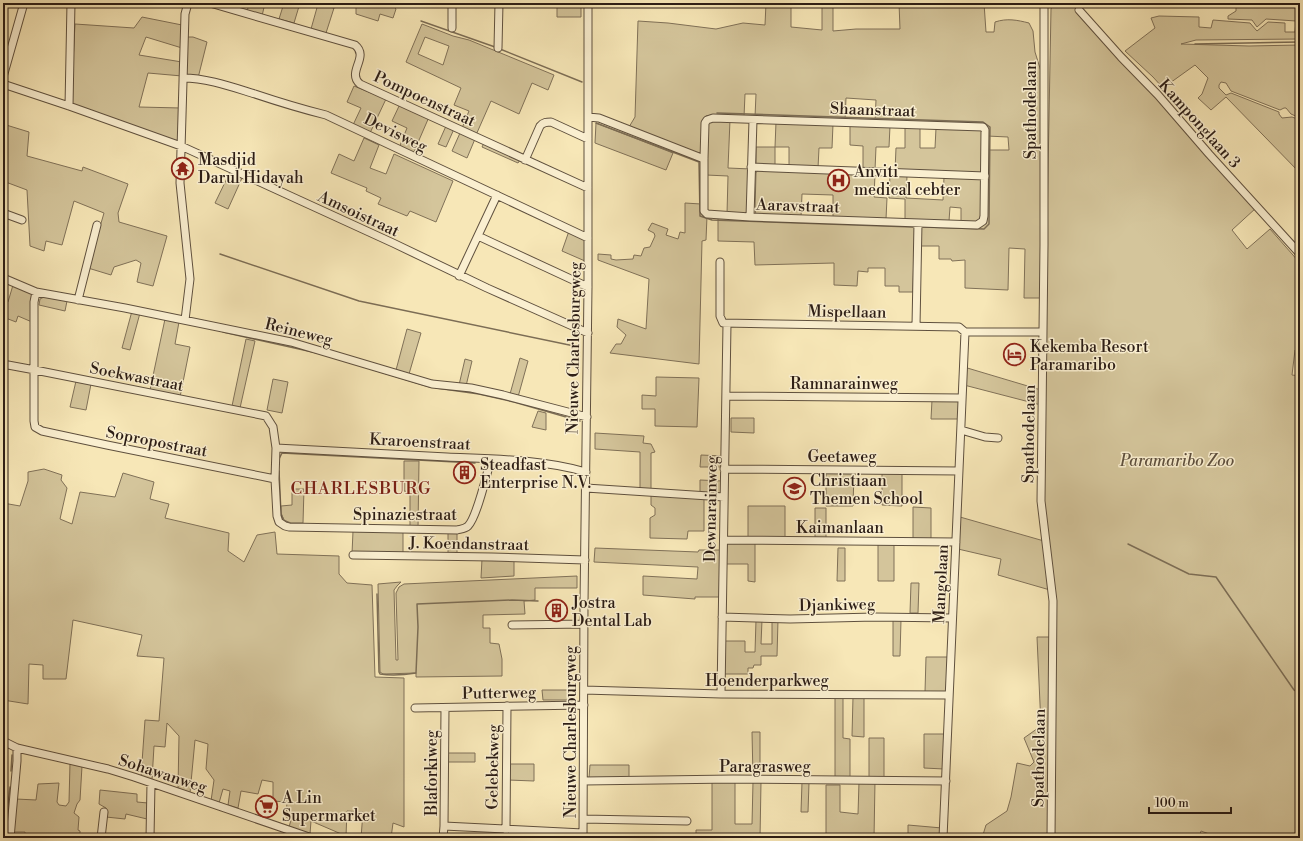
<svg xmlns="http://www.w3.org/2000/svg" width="1303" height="841" font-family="'Libre Bodoni',serif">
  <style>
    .green { fill: #d4c59b; stroke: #807158; fill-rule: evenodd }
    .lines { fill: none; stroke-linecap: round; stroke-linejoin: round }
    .stream { stroke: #7c6d55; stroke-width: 1.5 }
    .minor-casing { stroke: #5f503e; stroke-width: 9 }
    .minor { stroke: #faefd0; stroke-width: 7 }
    .labels { text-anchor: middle; stroke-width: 3; stroke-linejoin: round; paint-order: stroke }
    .street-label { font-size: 16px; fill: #2c1d15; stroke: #faefd0 }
    .poi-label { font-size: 16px; fill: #2c1d15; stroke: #faefd0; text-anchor: start }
    .park-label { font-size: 16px; font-style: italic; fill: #5e4f3d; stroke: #faefd0 }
    .neighbourhood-label { font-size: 17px; letter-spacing: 1px; fill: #7a1f14; stroke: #faefd0 }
  </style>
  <rect width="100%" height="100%" fill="#f7e7b7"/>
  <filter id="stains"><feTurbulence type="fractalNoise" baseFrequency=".005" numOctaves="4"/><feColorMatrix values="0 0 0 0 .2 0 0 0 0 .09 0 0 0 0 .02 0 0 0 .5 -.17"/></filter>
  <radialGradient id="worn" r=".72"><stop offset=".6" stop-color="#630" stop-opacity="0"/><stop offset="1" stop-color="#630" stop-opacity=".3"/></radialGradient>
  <path class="green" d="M249,3H265L262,16L247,12Z
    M284,3H300L294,23L279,19Z
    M356,3H391L396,9L393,18L380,14L378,21L356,14Z
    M557,3H581V17H557Z
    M766,3H791V27L822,30V3H833V31L856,29H900L899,3H984L986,32H994L995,22C1007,18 1017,20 1029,23L1033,31L1035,52L1044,81L1042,298H1024L1025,249L1009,248L1008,290L965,288V260L952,261L951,259H939V246H914L913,292H899V286H885V268H868V272L858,271L857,286L834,285V263L755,265L754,242L718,241V218L983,225L987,150H1009L1008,137L987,136V131L875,121L876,100L846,98L845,120L755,117L756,94H745L744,117L712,115L706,116L703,123L701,154H700L629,127L635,117L638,21L668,23L716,29L743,23L765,25Z
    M1053,3H1074L1086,19L1256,208L1232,230L1247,249L1270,229L1300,263V311L1296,315L1300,319V351L1295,350L1292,375L1300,376V838H1220L1201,831L1199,838H1053L1055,604L1042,501L1051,9Z
    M1236,3H1296V21H1300V39L1196,40L1181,44L1249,46L1300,45V118L1291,114L1286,108H1284L1280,110L1231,91L1226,83L1221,82L1219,85V88L1226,95L1231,93L1279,112V114L1282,118L1292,117L1300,120V173L1226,97L1211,110L1198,98L1202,94L1208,78L1195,65L1163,88L1153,77L1125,51L1155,28L1151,18L1159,16L1199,17V27L1211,28L1213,20L1250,23L1257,31L1268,22L1285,23V32H1295L1296,21L1266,19L1257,27L1252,20L1228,19V16L1236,11Z
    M318,4L334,8L326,33L311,29Z
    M142,17L182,25V48L146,37L139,55L182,62V76L148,73L139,107L181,108L178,142L73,104L71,101L75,24L134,28Z
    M422,24L453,36L469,40L554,75L548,90L532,83L519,114L491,101L476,135L462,128L469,111L454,105L461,88L406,62ZM425,37L449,46L443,65L418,54Z
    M186,37H193L207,42L198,78L187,75L185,74Z
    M354,86L386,99L370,133L353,125L361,108L347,102Z
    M400,104L429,117L413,154L399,148L407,128L392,121Z
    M730,120L728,168L751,169L749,214H727L728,176L706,175L707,124L709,121Z
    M776,122L833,124L832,148H819L818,168L789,167V147H775V167L757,165L756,164V147H775Z
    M596,123L673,153L666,170L595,143Z
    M3,124L29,132L27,156L82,171L83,167L128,184L118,213L119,222L167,236L153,286L137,282L141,263L136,260L114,267L111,275L88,268L104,213L74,201L62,245L46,241L44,251L30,246L27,190L3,181Z
    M850,125L890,126L889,147H876L875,170L863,169V146L850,145Z
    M446,126L454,129L446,147L438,144Z
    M905,127H920V148H935L936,128L982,130V172L979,174L895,171L896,148H905Z
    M460,133L475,139L467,158L452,151Z
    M364,138L379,145L370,168L386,174L394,154L453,181L436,222L410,211L407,216L378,204L381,198L366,191L367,188L331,173L339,154L354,161Z
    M484,143L520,160L518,163L482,147Z
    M761,170L875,174L874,197L887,198L886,219L833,218V195L802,194L801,217L759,215L756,214L755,210L756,173L757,171Z
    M230,172L242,178L228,209L215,203Z
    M890,175L907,176L906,198L943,200L944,177L981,179L982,181L981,219L977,222H961V208L950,207L949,221L905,220V199L889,198Z
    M685,203L701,204L707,216L706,240L702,241L699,364L610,353L616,344H621L626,335L617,327L618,319L646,329L649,279L598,260V254L611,255V259L616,260L633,259L634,255L641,256L644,248L650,247L655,236L654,233L648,230L652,223L668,229L666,235L678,239L680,232L685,233Z
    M569,231L585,238V261L562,251Z
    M13,285L34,294L32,322L18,316L16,322L3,317V301L8,302Z
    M44,297L67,301L65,311L39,305L40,299Z
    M132,311L140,313L130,350L122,348Z
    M165,319L179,322L175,344L190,347L180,397L150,390Z
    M407,329L421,333L409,374L396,370Z
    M246,339L255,341L240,408L232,406Z
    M520,358L528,361L518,397L510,394Z
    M465,359L472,361L466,386L459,385Z
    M964,367L1041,390V405L964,385Z
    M656,377L699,378L697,427L655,426V409H642V395L656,396Z
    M273,379L288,382L282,413L267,410Z
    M76,381L91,384L86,410L70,407Z
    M955,399L959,402V419H931L932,400Z
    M538,411L546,413V430L532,427Z
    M731,418H754V433L731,432Z
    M595,433L644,436L643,443L651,444L655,452L651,453V490H640V452L595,449Z
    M701,455L723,456V467H700Z
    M404,461H419L418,528H410V492L404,491Z
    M44,469L62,475L61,480L67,488L60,519L72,524L80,492L115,497L123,473L154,482L150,499L169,504L165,518L229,533L228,551L244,562L257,535L275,532L277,554L339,556V574L347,583L372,585L375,677L404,678V827L393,823L391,838H361L363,812L347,811L346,836L311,821L310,834L289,827L291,820L286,817L287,802L273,801V782L262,780L258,794L241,791L238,808L228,805L230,791L223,789L219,803L211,801L214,780L206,769L208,744L195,740L190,793L178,789L179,736L167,723L165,747L154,746L152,780L141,777L145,720L159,721L164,658L137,656L142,635L73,620L66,679H43V665L29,664L28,704L3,700V503L20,506L28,481V472Z
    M826,471L854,472L853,506H826Z
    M882,472H902V506L882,505Z
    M700,480L723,481L722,493L720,494L700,493Z
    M292,489H304L303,523H291L284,520L281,513V506L292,505Z
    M651,494L704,498V531H688L687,539L650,538V518L655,515V508L651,505Z
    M748,506H785V538H748Z
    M913,507L931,508V540H913Z
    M815,508H826V539H815Z
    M960,517L1044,541L1050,590L998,575L1001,559L958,549Z
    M353,531L403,532V554H352Z
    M448,533H457V554H448Z
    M728,543H755V582L748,581V564H726L727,544Z
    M878,543L894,544V581H878Z
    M595,548L698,552L699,550H721L720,597H695V599L643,595V576L697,579L698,567L594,562Z
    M838,548H845V581H837Z
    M482,559H514V576L481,578Z
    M577,576V588H535V600L524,601L525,614L483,615V628H490V643L499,644L502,659V676L416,677V673L383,674L380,672L378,584L401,582L397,586L394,590L396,660H398L396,593L399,587L404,584Z
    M911,583H919L918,613H910Z
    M756,620H762L761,644H772V620H778L777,656H761V665H754L753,668H748V674H723L724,641H745V652H755Z
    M893,620H901L900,656H893Z
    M1037,637H1051L1049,838H982L986,825L1007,811L1011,797L1017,763L1030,766L1034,762L1024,738L1041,726Z
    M926,657H949L947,692H925Z
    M542,690H574V700H543Z
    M835,696H843V738L850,739V778H835Z
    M853,697H864V737L852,736Z
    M752,732H760V777H753Z
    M924,734H946L944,769L924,768Z
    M869,738H884V778H869Z
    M446,753H475V762H446Z
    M70,763L82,766L80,800L77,804L74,813L79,817L78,830L80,831V838H25V832H13L16,799L36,800L38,784L59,783L57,802L59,805L66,806L69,802Z
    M508,764H534V781L508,780Z
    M590,765H629V778H589Z
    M712,781H735V824H752L753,782H761L760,838H696V830H712Z
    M875,781L874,838H826V785H840V812L858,814L859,782Z
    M802,782L809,783L808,812H801Z
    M100,790L137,794V802L148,803L147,819L126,814L125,819L106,817V808L99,804Z
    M908,825L942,828L941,838H908Z"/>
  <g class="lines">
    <path class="stream" d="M421,21L495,47
      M1195,44L1300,42
      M500,49L582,82
      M717,113L983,122L990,127L989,224L984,229L923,227
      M596,123L699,162L700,216L712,220L913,227
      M220,254L359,301L579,347
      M223,332L317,353
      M371,369L430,387
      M436,388L479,394L514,402L580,421
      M279,459L282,453L475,463
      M279,471L281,514L284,521L291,524
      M1128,544L1189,574L1216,577L1294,690L1300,694
      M377,594L379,672L380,674C392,676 404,675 416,673L418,627L417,604L512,600L538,601
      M11,771L12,755
      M6,822L10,787
      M5,838V835"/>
    <defs>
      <path id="minor" d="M210,3L355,45C370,57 346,72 360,84L588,188
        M1046,3L1044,6V245L1041,501L1053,601L1051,838
        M1079,10L1121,57L1158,95L1209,154L1300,254
        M452,28V3
        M498,48L499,3
        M3,77L24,3
        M183,78C207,78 232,87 255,94C279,102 302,109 326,115L588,238
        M3,84L69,106L181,146L393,243L487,288L588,333
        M69,106L71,3
        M588,117L599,118L704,159
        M713,118L983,127L985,130L984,216L983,221L977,225L750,217L707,214L704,211V159L705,123L707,120Z
        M525,160L540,126C543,122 547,122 551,122L588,139
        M751,167L985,176
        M3,213L22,220
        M750,217L753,120
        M478,236L588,287
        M720,262V316L723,323L959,327L965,332
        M459,276L497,195
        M3,278L36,292L125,308L291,342L432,384L471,388L503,395L587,417
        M36,292L34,302V421L35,427L42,431L107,445L275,479
        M78,300L97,225
        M185,320L190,279L180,183L185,14L188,3
        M916,326L918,223
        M965,332H1043
        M3,367L8,365L35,370L266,416L273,427L276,448L275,479L277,516L279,522L285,526L289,527L457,530C461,529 465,529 468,526C477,517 487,473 491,459
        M726,396L962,398
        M961,430L985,437L998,438
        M276,448C333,451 390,454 447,457C493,459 541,459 586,472
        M724,469L959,471
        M586,488L724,497
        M724,540L956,542
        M353,555L492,557L585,560
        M722,617L790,619L875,617L952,618
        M512,625L584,624
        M584,690L721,694L949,695
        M721,694L727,324
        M415,708L584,705
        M3,741L17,748L108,769L134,777L312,838
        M584,781L733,779L946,781
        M583,819L687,821
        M444,826L583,833
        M506,830L507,706
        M10,838L17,761V748
        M101,838L104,812
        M150,838L151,783
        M443,838L444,826L445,708
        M583,838L584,604L588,287V3
        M943,838L965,332"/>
    </defs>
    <use href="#minor" class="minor-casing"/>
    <use href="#minor" class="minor"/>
  </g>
  <defs>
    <symbol id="temple-ring" viewBox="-11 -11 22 22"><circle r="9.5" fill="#faefd0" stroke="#8f2418" stroke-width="1.5"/><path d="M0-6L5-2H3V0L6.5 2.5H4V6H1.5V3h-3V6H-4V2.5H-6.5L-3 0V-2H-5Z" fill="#8f2418"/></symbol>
    <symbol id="hospital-ring" viewBox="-11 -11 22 22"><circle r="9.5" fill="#faefd0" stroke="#8f2418" stroke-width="1.5"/><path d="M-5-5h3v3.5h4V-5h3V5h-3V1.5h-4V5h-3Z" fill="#8f2418"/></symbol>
    <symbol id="hotel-ring" viewBox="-11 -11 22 22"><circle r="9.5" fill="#faefd0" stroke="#8f2418" stroke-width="1.5"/><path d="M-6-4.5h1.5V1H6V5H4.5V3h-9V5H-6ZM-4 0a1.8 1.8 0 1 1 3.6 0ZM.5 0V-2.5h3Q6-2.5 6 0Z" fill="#8f2418"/></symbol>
    <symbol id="building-ring" viewBox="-11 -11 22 22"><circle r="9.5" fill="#faefd0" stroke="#8f2418" stroke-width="1.5"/><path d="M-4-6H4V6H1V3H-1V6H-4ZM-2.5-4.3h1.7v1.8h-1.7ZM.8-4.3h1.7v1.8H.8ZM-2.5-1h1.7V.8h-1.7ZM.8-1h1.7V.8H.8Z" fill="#8f2418"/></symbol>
    <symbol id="school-ring" viewBox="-11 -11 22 22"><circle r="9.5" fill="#faefd0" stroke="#8f2418" stroke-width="1.5"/><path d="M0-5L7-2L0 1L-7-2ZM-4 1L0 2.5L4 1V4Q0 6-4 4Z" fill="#8f2418"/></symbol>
    <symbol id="supermarket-ring" viewBox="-11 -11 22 22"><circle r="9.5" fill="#faefd0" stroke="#8f2418" stroke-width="1.5"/><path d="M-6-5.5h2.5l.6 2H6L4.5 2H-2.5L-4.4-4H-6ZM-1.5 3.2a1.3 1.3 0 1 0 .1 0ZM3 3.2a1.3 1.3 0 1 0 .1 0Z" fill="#8f2418"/></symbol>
  </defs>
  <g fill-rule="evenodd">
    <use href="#temple-ring" x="170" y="156" width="25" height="25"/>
    <use href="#hospital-ring" x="826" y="168" width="25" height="25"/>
    <use href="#hotel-ring" x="1002" y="342" width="25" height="25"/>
    <use href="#building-ring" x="452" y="460" width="25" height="25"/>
    <use href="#school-ring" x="782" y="476" width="25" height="25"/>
    <use href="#building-ring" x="544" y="598" width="25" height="25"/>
    <use href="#supermarket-ring" x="254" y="794" width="25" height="25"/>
  </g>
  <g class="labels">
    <g class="street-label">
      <text transform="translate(425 98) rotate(25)" y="6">Pompoenstraat</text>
      <text transform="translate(873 109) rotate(2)" y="6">Shaanstraat</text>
      <text transform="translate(1030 110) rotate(-90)" y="6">Spathodelaan</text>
      <text transform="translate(1200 123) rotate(48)" y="6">Kamponglaan 3</text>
      <text transform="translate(396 132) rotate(26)" y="6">Devisweg</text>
      <text transform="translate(798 205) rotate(2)" y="6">Aaravstraat</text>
      <text transform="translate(359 213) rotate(25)" y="6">Amsoistraat</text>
      <text transform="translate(847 311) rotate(1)" y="6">Mispellaan</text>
      <text transform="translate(299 331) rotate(14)" y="6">Reineweg</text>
      <text transform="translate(573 348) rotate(-89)" y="6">Nieuwe Charlesburgweg</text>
      <text transform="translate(137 376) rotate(11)" y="6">Soekwastraat</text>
      <text x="844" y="389">Ramnarainweg</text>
      <text transform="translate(1028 434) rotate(-89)" y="6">Spathodelaan</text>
      <text transform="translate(157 441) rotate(11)" y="6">Sopropostraat</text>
      <text transform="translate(420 441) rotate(3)" y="6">Kraroenstraat</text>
      <text x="842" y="462">Geetaweg</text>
      <text transform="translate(710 509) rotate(-89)" y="6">Dewnarainweg</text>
      <text x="405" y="520">Spinaziestraat</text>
      <text x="840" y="533">Kaimanlaan</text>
      <text transform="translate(469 543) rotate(1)" y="6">J. Koendanstraat</text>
      <text transform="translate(940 584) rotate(-87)" y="6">Mangolaan</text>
      <text transform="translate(837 604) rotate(-1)" y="6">Djankiweg</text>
      <text x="767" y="686">Hoenderparkweg</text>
      <text transform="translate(499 692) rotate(-1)" y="6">Putterweg</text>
      <text transform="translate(570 732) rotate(-90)" y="6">Nieuwe Charlesburgweg</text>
      <text transform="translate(1038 758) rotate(-89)" y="6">Spathodelaan</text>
      <text x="765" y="772">Paragrasweg</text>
      <text transform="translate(492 767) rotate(-89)" y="6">Gelebekweg</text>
      <text transform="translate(163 773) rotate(18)" y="6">Sohawanweg</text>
      <text transform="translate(431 773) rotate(-90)" y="6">Blaforkiweg</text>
    </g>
    <g class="poi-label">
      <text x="198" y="165">Masdjid<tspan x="198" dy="18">Darul Hidayah</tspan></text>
      <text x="854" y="177">Anviti<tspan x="854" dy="18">medical cebter</tspan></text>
      <text x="1030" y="352">Kekemba Resort<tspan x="1030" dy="18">Paramaribo</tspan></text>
      <text x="480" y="470">Steadfast<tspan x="480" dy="18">Enterprise N.V.</tspan></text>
      <text x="810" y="486">Christiaan<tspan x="810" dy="18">Themen School</tspan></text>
      <text x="572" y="608">Jostra<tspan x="572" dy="18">Dental Lab</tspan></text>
      <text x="282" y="803">A Lin<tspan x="282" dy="18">Supermarket</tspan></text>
    </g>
    <g class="park-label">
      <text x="1177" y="466">Paramaribo Zoo</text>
    </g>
    <g class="neighbourhood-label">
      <text x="361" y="494">CHARLESBURG</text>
    </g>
  </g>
  <rect width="1303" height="841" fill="none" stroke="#f7e7b7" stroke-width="16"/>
  <rect x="4" y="4" width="1295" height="833" fill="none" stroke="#2c1d15" stroke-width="2"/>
  <rect x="8" y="8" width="1287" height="825" fill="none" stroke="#2c1d15"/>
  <path d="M1149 807v6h82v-6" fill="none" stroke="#2c1d15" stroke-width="2"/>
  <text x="1155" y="807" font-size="12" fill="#2c1d15" stroke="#faefd0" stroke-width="3" paint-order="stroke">100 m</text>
  <rect width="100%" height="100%" filter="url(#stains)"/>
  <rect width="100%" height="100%" fill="url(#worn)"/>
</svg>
